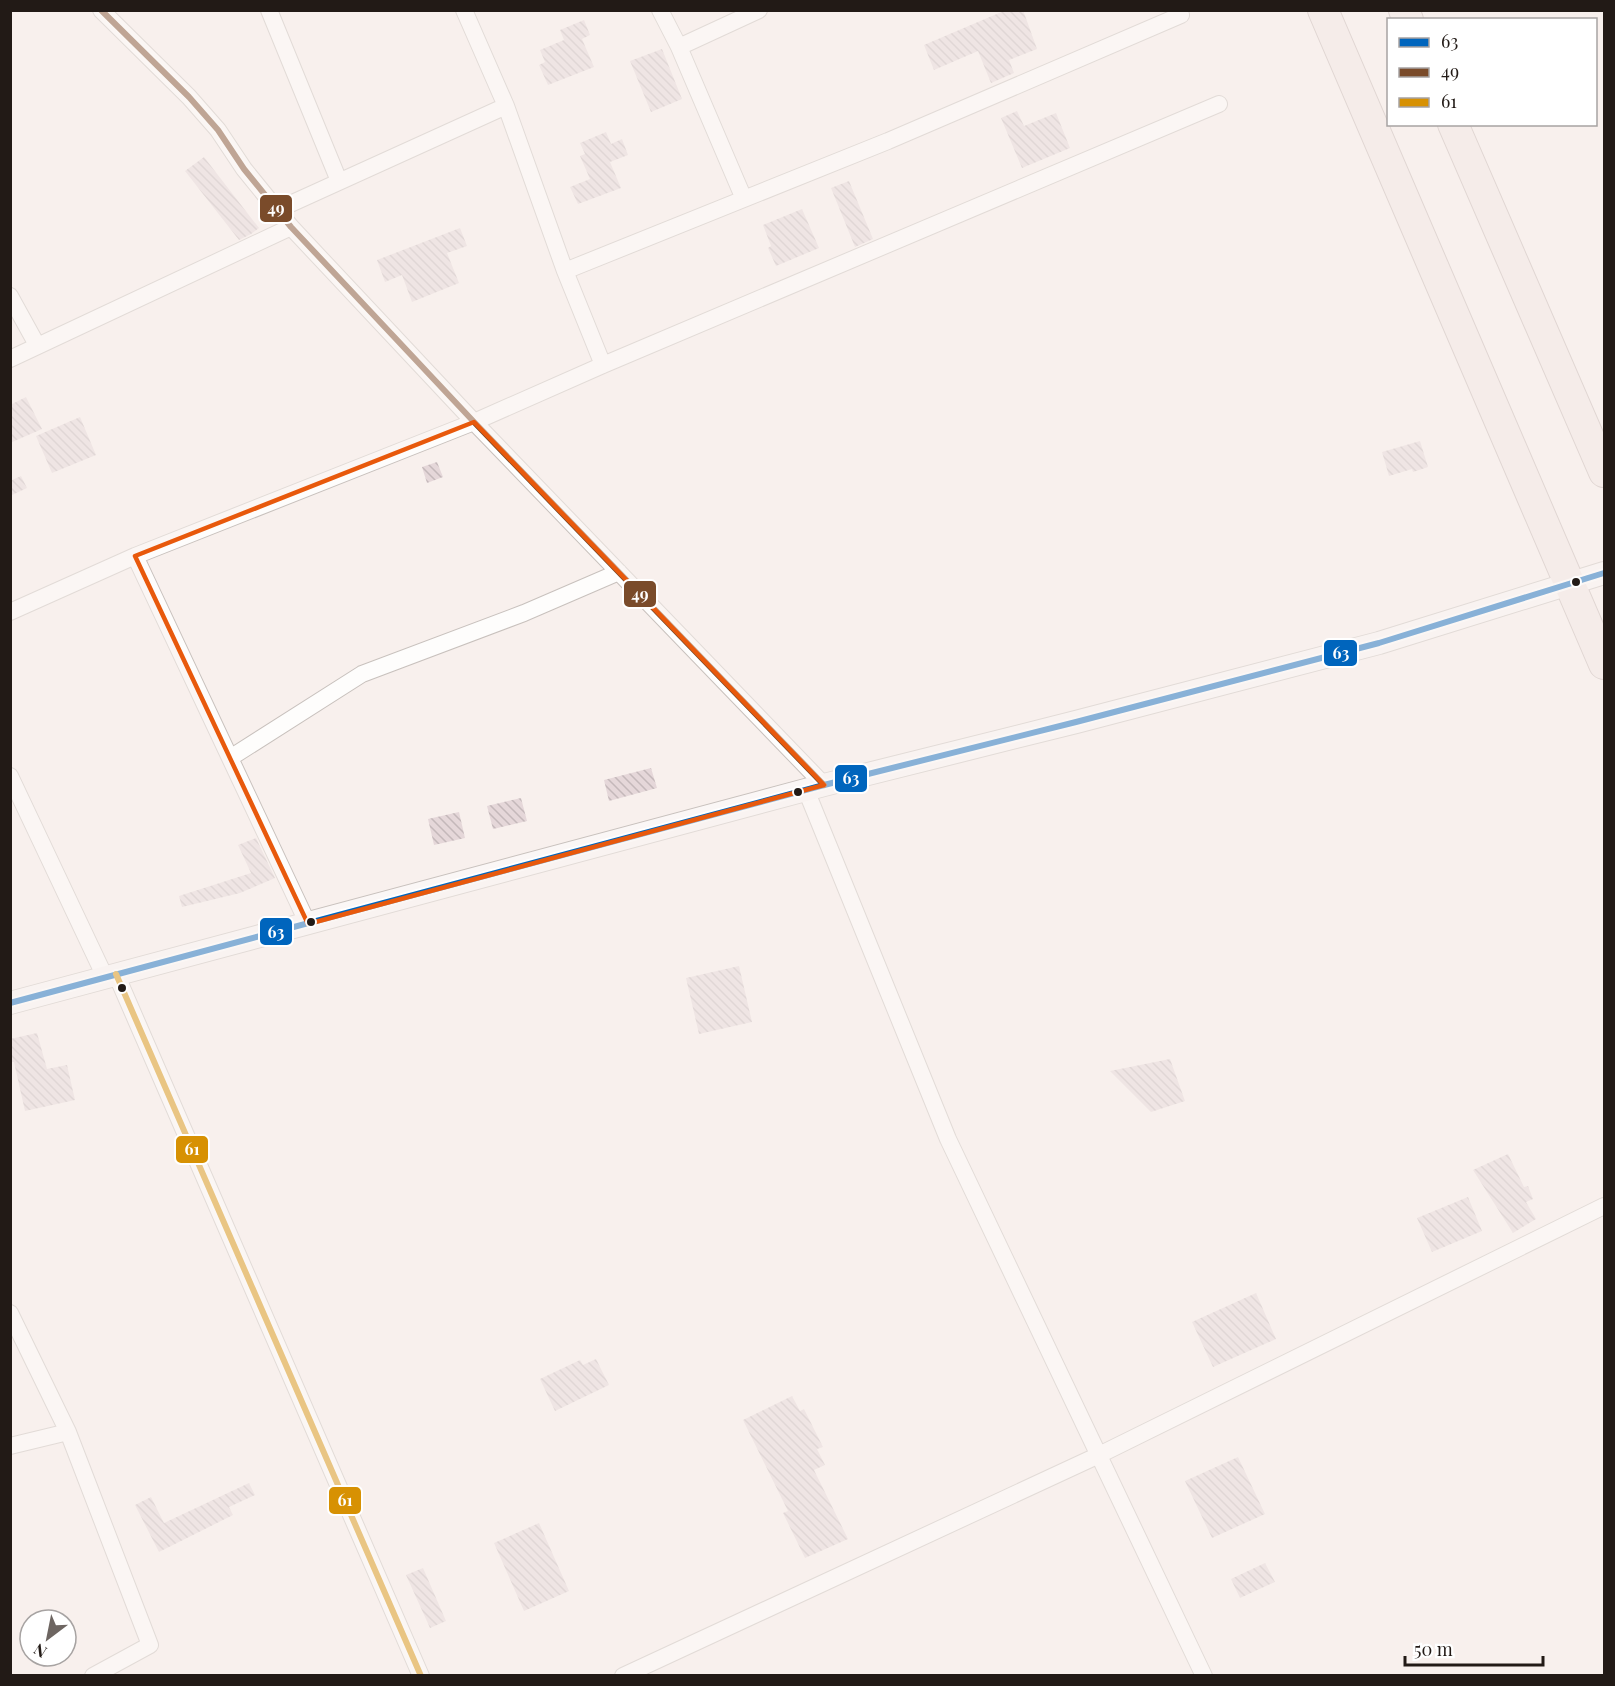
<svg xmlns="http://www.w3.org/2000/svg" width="1615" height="1686" font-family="'Playfair Display',serif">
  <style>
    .building { fill: url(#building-back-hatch) }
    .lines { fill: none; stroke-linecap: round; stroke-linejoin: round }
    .street-casing { stroke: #c8c1bd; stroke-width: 18 }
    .secondary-casing { stroke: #c8c1bd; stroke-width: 24 }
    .highway-casing { stroke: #c4b6b3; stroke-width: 32 }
    .street { stroke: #fefdfc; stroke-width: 16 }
    .secondary { stroke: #fbf7f6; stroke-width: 22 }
    .highway { stroke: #f2e7e5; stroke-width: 30 }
    .bus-1-casing { stroke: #fff; stroke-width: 10 }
    .bus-2-casing { stroke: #fff; stroke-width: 10 }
    .bus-3-casing { stroke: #fff; stroke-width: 10 }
    .bus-1 { stroke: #0065bd; stroke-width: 6 }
    .bus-2 { stroke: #7a4b2a; stroke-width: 6 }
    .bus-3 { stroke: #d79103; stroke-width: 6 }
    .marked { fill: none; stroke: #e8590c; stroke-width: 4.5; stroke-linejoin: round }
    .bus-dot { fill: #221a16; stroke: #fff; stroke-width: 2 }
    .line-badge { stroke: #fff; stroke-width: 2 }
    .badge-label { font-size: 16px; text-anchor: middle; font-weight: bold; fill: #fff }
  </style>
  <defs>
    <pattern id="building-back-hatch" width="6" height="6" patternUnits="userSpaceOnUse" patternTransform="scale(1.5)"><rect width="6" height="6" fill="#e5d7d9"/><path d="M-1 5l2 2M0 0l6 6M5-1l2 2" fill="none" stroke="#c4b8ba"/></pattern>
  </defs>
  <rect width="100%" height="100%" fill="#f8f0ed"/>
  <path class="building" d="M1006,10H1023L1037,49L1009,60L1014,73L991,83L978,51L934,70L924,45Z
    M584,20L590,35L582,39L594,67L548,85L539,65L545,62L540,50L564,40L560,30Z
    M662,49L682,99L651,112L630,61Z
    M1017,111L1024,126L1056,113L1070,148L1022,168L1001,118Z
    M606,132L611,144L622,139L628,155L610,162L621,188L578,204L570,187L590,179L580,156L585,154L580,143Z
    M204,157L259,228L251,234L239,240L185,171Z
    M849,181L873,239L855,247L831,188Z
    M802,209L819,248L776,266L768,248L771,246L763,225Z
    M460,228L467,246L447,253L459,283L412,302L402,275L385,282L377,260Z
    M26,397L42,429L10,443V405Z
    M80,417L96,455L52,473L36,436Z
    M1420,441L1428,467L1413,472L1412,469L1389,476L1382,452Z
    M437,462L443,477L427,483L422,467Z
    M21,476L27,488L10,496V481Z
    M651,768L657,788L609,801L604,780Z
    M521,798L527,821L493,829L487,806Z
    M459,812L465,838L434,845L428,819Z
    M256,838L275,878L240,893L182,907L179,896L251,873L238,845Z
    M739,966L752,1022L699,1034L686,978Z
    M37,1033L47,1069L67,1065L75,1100L25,1111L14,1062H10V1039Z
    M1170,1059L1185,1101L1151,1112L1110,1071Z
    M1508,1154L1524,1187L1528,1186L1533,1199L1526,1202L1536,1219L1513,1233L1473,1170Z
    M1468,1197L1482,1231L1432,1252L1417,1218Z
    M1256,1293L1276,1339L1213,1367L1192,1322Z
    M596,1359L609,1385L555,1411L540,1379L580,1360L583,1365Z
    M792,1396L800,1411L804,1409L823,1447L817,1449L825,1465L814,1470L848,1539L805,1558L783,1513L788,1511L743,1420Z
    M1238,1457L1265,1514L1212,1538L1185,1481Z
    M249,1483L255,1495L229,1507L233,1515L159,1552L135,1505L151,1497L164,1523Z
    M539,1523L569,1591L524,1611L494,1543Z
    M1265,1563L1275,1582L1240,1598L1231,1579Z
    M423,1568L446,1621L430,1628L406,1575Z"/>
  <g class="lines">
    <defs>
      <path id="street" d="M101,10L189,97L218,130L244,169L291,227L474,422L824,785
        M269,10L339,181
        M464,10L506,106L565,271L603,365
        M660,10L679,47L744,199
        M679,47L759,10
        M277,210L506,106
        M565,271L888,141L1181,15
        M10,296L37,345
        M10,359L291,227
        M135,556L308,924
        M10,612L135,556L474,422L603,365L1219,104
        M230,758L362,674L524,613L619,572
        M10,776L105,977
        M806,790L948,1139L1204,1676
        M116,974L421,1676
        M10,1313L68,1432
        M10,1446L68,1432L150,1645L93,1676
        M623,1676L1099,1455L1604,1206"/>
      <path id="secondary" d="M10,1003L824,785L1076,722L1379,643L1604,573"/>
      <path id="highway" d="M1323,10L1604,664
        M1404,10L1408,20
        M1453,124L1604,472"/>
    </defs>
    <use href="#street" class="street-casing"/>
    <use href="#secondary" class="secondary-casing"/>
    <use href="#highway" class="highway-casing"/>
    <use href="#street" class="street"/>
    <use href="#secondary" class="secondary"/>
    <use href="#highway" class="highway"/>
    <defs>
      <path id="bus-1" d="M10,1003L824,785L1076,722L1379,643L1604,573"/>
      <path id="bus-2" d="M101,10L189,97L218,130L244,169L291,227L474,422L824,785"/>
      <path id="bus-3" d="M116,974L421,1676"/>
    </defs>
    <use href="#bus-1" class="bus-1-casing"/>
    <use href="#bus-2" class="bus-2-casing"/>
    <use href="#bus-3" class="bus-3-casing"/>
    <use href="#bus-1" class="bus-1"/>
    <use href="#bus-2" class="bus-2"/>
    <use href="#bus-3" class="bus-3"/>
  </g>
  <path d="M0 0H1615V1686H0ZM474,422L824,785L308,924L135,556Z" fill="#f8f0ed" fill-opacity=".55" fill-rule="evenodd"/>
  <path class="marked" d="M474,422L824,785L308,924L135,556Z"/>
  <g class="bus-dot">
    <circle cx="1576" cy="582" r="5"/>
    <circle cx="798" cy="792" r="5"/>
    <circle cx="311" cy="922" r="5"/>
    <circle cx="122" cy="988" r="5"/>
  </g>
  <g class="line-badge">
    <rect x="259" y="194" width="34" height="29" rx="6" fill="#7a4b2a"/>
    <rect x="623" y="580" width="34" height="28" rx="6" fill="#7a4b2a"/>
    <rect x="1323" y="639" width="35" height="28" rx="6" fill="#0065bd"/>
    <rect x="834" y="764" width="34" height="29" rx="6" fill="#0065bd"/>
    <rect x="259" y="917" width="34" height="29" rx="6" fill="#0065bd"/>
    <rect x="175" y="1135" width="34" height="29" rx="6" fill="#d79103"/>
    <rect x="328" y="1486" width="34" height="29" rx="6" fill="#d79103"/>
  </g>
  <g class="badge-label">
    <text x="276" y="214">49</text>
    <text x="640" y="600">49</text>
    <text x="1341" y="659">63</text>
    <text x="851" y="784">63</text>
    <text x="276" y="938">63</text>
    <text x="192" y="1155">61</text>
    <text x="345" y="1506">61</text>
  </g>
  <rect width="1615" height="1686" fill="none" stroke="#221a16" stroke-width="24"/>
  <rect x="1387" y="18" width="210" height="108" fill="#ffffff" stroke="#a7a3a2" stroke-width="1.5"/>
  <rect x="1399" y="38" width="30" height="9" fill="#0065bd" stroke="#a7a3a2" stroke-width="1.5"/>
  <text x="1441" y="48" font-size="18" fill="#221a16">63</text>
  <rect x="1399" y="68" width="30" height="9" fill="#7a4b2a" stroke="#a7a3a2" stroke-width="1.5"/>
  <text x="1441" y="78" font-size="18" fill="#221a16">49</text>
  <rect x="1399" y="98" width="30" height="9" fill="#d79103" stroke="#a7a3a2" stroke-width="1.5"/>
  <text x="1441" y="108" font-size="18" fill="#221a16">61</text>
  <g transform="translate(48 1638) rotate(212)"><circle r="28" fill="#ffffff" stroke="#a7a3a2" stroke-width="1.5"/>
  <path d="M0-4.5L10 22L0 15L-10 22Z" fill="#6d6561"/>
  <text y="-9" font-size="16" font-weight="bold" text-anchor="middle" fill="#221a16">N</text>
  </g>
  <path d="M1405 1656v9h138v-9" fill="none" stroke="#221a16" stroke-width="3"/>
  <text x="1414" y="1656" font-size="18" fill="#221a16" stroke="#ffffff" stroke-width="4.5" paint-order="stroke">50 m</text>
</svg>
